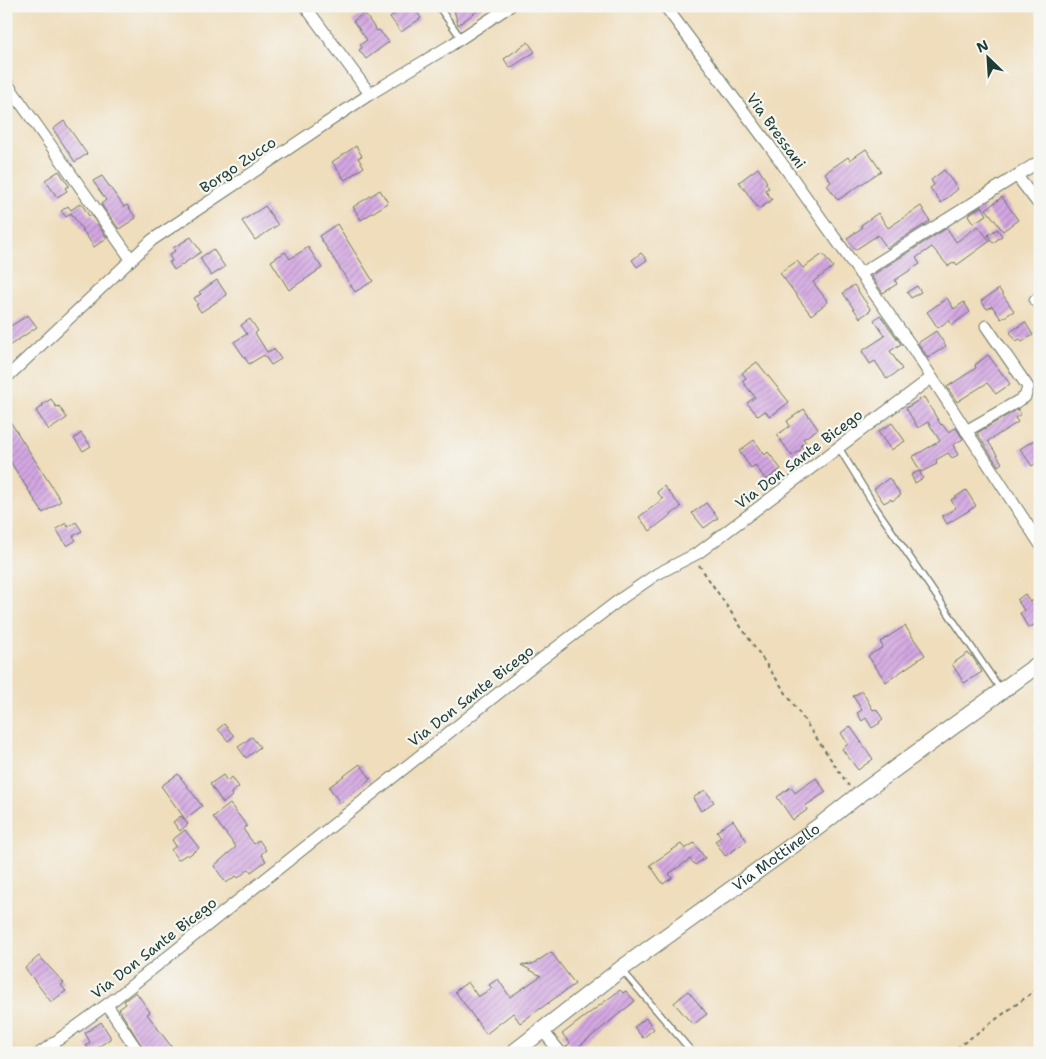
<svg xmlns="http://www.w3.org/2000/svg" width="1046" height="1059" font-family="'Shantell Sans',sans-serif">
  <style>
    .building { fill: url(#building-hatch) }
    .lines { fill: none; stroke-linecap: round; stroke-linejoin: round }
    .lane-casing { stroke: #687563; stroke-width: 8 }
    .street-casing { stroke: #687563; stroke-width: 13 }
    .secondary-casing { stroke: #687563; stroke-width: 18 }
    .path { stroke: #687563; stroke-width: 2; stroke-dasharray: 4 4; stroke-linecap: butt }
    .lane { stroke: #fff; stroke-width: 5.5 }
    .street { stroke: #fff; stroke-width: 11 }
    .secondary { stroke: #fff; stroke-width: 16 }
    .labels { text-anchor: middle; stroke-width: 4.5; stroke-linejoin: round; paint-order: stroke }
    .street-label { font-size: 15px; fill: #1f3d34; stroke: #f6f6f2 }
  </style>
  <defs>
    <pattern id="building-hatch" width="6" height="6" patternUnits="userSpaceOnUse" patternTransform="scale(1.25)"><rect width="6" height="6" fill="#d4a7e2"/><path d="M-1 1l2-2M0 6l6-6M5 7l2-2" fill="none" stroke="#ab89b8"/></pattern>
  </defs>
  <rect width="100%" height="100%" fill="#f6f6f2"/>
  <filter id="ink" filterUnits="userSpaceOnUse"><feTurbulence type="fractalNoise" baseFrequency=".02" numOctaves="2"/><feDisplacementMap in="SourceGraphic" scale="10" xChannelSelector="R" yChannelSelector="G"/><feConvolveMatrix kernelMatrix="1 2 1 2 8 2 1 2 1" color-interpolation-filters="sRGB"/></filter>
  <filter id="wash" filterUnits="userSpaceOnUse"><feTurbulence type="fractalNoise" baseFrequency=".0096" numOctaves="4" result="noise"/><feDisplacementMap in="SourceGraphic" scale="20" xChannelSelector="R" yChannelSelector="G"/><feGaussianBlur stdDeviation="1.12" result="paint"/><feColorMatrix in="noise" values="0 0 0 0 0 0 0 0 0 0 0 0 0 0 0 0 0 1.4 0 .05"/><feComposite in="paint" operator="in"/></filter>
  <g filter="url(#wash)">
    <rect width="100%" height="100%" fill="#efddbb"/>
    <g id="blocks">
      <path class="building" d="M405,6H413L421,18L401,32L390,17Z
        M453,6H484L458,25Z
        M364,13L377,31L379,30L389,42L366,59L359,50L362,48L360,45L367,40L353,21Z
        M528,42L535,52L510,68L504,59Z
        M64,121L87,154L75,162L53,129Z
        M356,146L362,156L358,158L364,167L345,180L332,162Z
        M866,149L881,171L838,200L827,185L831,182L825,173L848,157L850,160Z
        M758,168L767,182L765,183L769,188L765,190L772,200L759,209L739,182Z
        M944,170L958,189L941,203L930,188L934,185L931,180Z
        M59,171L69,186L65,188L67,191L57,197L45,180Z
        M102,176L124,207L127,205L136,218L119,229L101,204L106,200L93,181Z
        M380,190L388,203L361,220L353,207Z
        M1002,197L1018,220L1003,231L986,209Z
        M81,203L89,216L91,215L107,238L94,247L71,213L66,217L61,211L68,206L71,210Z
        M265,206L278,225L255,240L242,221Z
        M921,206L930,221L887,248L878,235L855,250L847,238L862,228L861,225L878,213L888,228Z
        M982,206L987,215L973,223L968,215Z
        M337,224L373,281L355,292L319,236Z
        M978,226L990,241L957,265L955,262L948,266L932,247L916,258L920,264L895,280L897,284L883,293L871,276L947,228L956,242Z
        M997,229L1002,236L993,243L988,235Z
        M191,237L201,252L174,270L169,262L172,261L169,255L175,251L173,248Z
        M308,247L322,268L289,290L271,261L285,252L290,259Z
        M213,249L225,267L211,276L200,258Z
        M641,253L647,260L637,267L632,260Z
        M823,254L833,267L813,282L828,302L811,315L780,273L797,261L803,268Z
        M217,280L227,295L201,312L196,305L198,304L194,298L201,294L199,292Z
        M854,285L871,310L860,318L843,293Z
        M917,286L921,292L911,298L907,292Z
        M999,289L1014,311L1001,319L992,306L987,309L981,301Z
        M947,298L954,309L964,302L970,312L952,325L949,320L938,328L927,312Z
        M28,315L37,327L6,348V329Z
        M880,315L901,344L890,351L902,369L887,379L875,361L870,364L862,351L885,336L874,320Z
        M250,319L258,331L255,333L267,352L274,349L281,359L271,365L264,355L249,364L234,342L247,334L241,325Z
        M1025,322L1033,335L1022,342L1020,339L1016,341L1010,332Z
        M936,331L946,346L928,358L918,343Z
        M988,355L1010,384L996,394L987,383L957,402L947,387L976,368L975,365Z
        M757,362L789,402L770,417L765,411L758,416L747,403L755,397L742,381L746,378L742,373Z
        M924,397L941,425L942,424L948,432L956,428L963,439L953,445L958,455L952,458L948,453L936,460L937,464L921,472L912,457L940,441L928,422L918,428L906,408Z
        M51,399L56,407L59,406L67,418L49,430L36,411L43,406L42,405Z
        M804,409L818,429L803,439L806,442L801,445L803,448L792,456L777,435L790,426L787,421Z
        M1018,409L1021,414L1015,418L1018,422L988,441L1002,463L998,466L977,433Z
        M6,415L61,501L43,513L6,455Z
        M892,423L905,441L891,450L878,432Z
        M81,433L91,446L83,451L74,439Z
        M754,440L765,455L768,452L781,469L766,480L755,465L751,468L739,451Z
        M1034,440L1040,448V460L1032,466L1020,449Z
        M919,471L923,478L915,483L911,475Z
        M889,478L901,495L892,501L891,499L884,503L874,489Z
        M664,486L681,507L650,531L639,517L663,499L657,492Z
        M966,490L976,506L947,524L942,516L956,508L951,500Z
        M706,503L718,518L704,528L692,513Z
        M76,522L82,531L73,536L76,540L67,546L56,529L66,523L68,527Z
        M1025,594L1030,602L1040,597V622L1028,628L1020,613L1024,610L1017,600Z
        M905,626L925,655L886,682L868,656L883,647L880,642Z
        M968,653L970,656H972L982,672L964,683L952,664Z
        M862,691L873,710L876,709L883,719L879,722L880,723L872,728L866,718L862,721L857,713L862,710L853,696Z
        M224,724L234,736L228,741L218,729Z
        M850,726L873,759L858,770L842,749L848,744L841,733Z
        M252,737L260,747L246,758L238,747Z
        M360,764L371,779L340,803L329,787Z
        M178,774L202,806L185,819L161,786Z
        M223,775L227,781L232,777L239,787L231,793L232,796L223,803L210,784Z
        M816,778L826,792L805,806L807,810L793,820L777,797L791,787L795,793Z
        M705,790L714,802L701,811L693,798Z
        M230,804L247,826L243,829L254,844L259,840L266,850L261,854L266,861L251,872L249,869L238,878L236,876L226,883L214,866L236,847L213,817Z
        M181,816L188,824L180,831L173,822Z
        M733,820L747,841L725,856L715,841L721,837L717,831Z
        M185,830L199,848L188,856L187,854L178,860L171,850L176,846L172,840Z
        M694,843L705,858L695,865L690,859L669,874L672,878L663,884L650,865L681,844L685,849Z
        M551,952L575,984L520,1023L513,1013L486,1034L455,991L468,982L478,997L492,988L489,985L498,979L510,997L541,976L521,965L533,964Z
        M39,956L64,983L61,985L66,991L51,1002L25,968Z
        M620,990L623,993L626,991L635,1001L576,1049L579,1053H568L566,1047L570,1043L562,1034Z
        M688,991L707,1014L693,1025L674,1003Z
        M136,992L150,1012L147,1014L176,1053H146L119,1009L126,1004L124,1001Z
        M646,1018L654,1029L643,1038L634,1027Z
        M101,1022L110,1036V1039L91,1052L86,1045L90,1042L85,1033Z"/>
    </g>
  </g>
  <g filter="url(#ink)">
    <use href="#blocks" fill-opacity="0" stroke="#687563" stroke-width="1"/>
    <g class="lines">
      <defs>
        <path id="lane" d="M438,6L461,38
          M839,448L876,508L1001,690
          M622,970L692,1052"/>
        <path id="street" d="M305,6L370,94
          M665,6L769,145L910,344L1040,544
          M6,82L131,259
          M1017,176L1040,206
          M860,274L1040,161
          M1035,301L1040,296
          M6,378L152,240L370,94L451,45L510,6
          M966,431L1025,397L1028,387L986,326
          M107,1005L139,1053
          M542,1030L561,1053
          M40,1053L116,998L535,664L622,598L657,574L698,553L931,378"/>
        <g id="secondary">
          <path id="s1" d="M513,1053L621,969L818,827L856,797L1040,663"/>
        </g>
      </defs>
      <use href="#lane" class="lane-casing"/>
      <use href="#street" class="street-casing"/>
      <use href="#secondary" class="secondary-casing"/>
      <path class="path" d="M699,565L849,786
        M950,1053L1040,987"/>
      <use href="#lane" class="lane"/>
      <use href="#street" class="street"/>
      <use href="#secondary" class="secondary"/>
    </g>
  </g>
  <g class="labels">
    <g class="street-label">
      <text transform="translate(776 131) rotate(54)" y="5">Via Bressani</text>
      <text transform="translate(238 165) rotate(-34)" y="5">Borgo Zucco</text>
      <text transform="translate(799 459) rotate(-37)" y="5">Via Don Sante Bicego</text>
      <text transform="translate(471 696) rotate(-38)" y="5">Via Don Sante Bicego</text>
      <text dy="5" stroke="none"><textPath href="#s1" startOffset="328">Via Mottinello</textPath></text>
      <text transform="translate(154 948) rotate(-38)" y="5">Via Don Sante Bicego</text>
    </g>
  </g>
  <rect width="1046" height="1059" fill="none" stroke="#f6f6f2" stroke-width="25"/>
  <g transform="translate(988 58) rotate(335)" stroke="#f6f6f2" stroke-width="4" paint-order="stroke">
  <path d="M0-4L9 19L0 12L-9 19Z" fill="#1f3d34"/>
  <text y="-8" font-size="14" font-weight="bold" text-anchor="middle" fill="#1f3d34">N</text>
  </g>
</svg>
